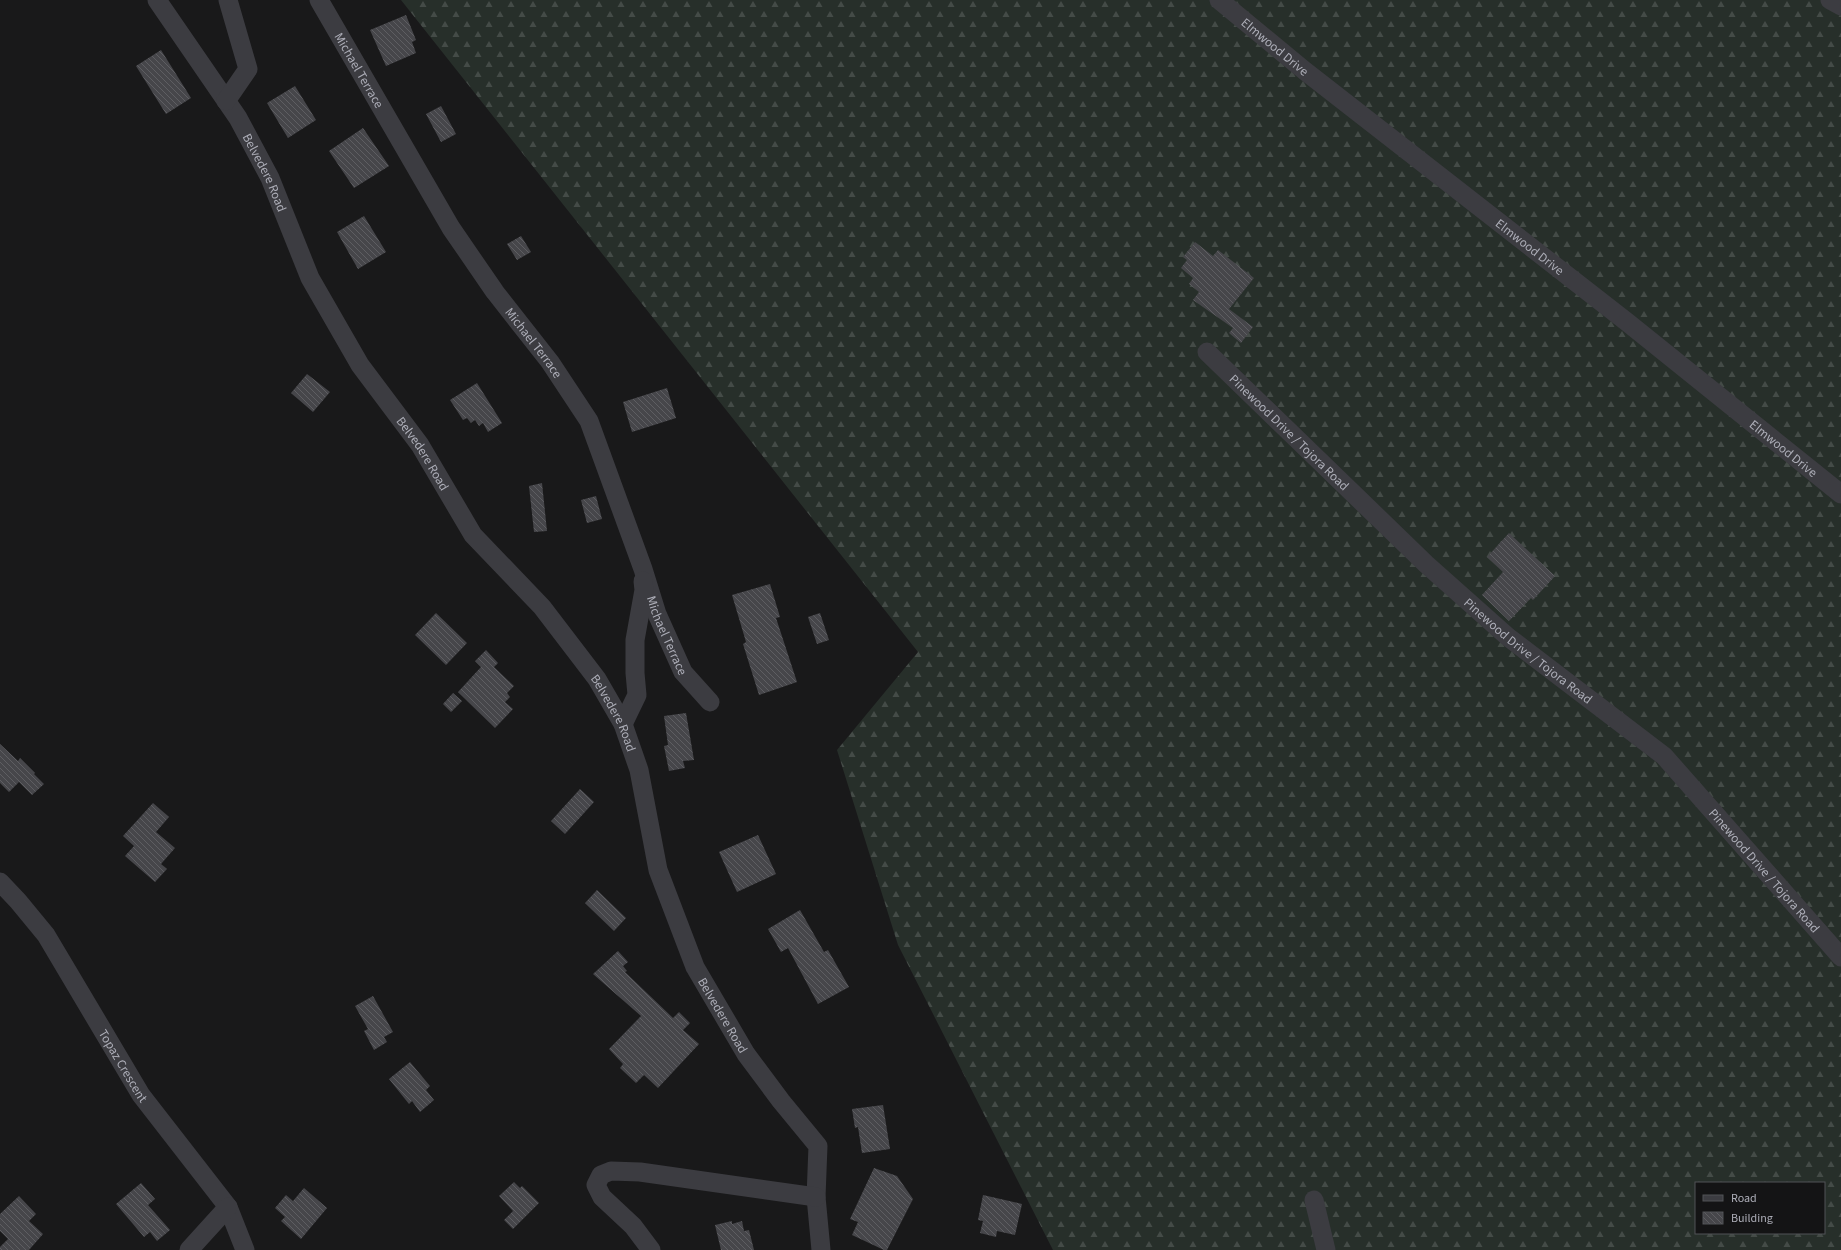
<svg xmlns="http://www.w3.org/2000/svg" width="1841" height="1250" font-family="'Source Sans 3',sans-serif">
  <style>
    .forest { fill: url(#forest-firs); fill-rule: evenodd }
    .building { fill: url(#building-back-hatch) }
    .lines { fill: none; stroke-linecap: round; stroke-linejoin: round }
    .minor { stroke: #3c3c41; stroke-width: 19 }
    .labels { text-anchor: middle; stroke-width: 3.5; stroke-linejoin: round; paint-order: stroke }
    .street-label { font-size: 13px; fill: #adaeb8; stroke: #141415 }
  </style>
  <defs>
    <pattern id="forest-firs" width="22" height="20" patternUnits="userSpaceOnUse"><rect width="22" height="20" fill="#272f2a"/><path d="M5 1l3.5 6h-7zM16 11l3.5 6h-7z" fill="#444b47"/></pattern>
    <pattern id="building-back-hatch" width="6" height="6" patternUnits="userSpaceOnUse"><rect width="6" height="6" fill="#46464a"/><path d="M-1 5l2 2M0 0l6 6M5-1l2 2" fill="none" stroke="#5e5e62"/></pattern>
  </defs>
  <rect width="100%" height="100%" fill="#19191a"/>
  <path class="forest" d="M401,0H1841V1250H1053L898,945L837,750L918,652ZM1696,1183H1824V1233H1696Z"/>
  <path class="building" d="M406,15L416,40L412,42L416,53L386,66L370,30Z
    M161,50L191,98L166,114L136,66Z
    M295,86L316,120L288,138L267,103Z
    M441,106L456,134L441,142L426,114Z
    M363,128L389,166L354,188L329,151Z
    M364,216L386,252L358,269L337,232Z
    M521,236L531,252L517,260L507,244Z
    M1195,242L1213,256L1218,250L1254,278L1229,309L1253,327L1241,343L1229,333L1233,328L1193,300L1199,292L1189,284L1193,278L1181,268L1187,260L1183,257Z
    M307,374L330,392L313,412L291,393Z
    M477,383L502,423L488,432L483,423L479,426L475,420L471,423L467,418L463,420L450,400Z
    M667,388L676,418L632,432L623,402Z
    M542,483L547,531L534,532L529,486Z
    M596,496L602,519L587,523L581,500Z
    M1509,533L1555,576L1533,600L1531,598L1509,621L1482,595L1503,572L1487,557Z
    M770,584L780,617L776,618L797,682L759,695L743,644L746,642L732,595Z
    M436,613L467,643L446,665L415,635Z
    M820,613L829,640L817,644L808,617Z
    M486,650L498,663L494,667L514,686L507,693L510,697L505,702L513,709L495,728L458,692L481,667L475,661Z
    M453,693L462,701L451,712L443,704Z
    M686,713L694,760L683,761L685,768L669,771L664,746L668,745L664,716Z
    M0,744L18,761L20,758L35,773L34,774L44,784L32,795L19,782L9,792L0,783Z
    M580,789L594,802L565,834L551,821Z
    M153,803L169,817L156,832L175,848L161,864L167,869L155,882L125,856L134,846L123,836Z
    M758,835L776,874L737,892L719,852Z
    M597,890L626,918L614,931L585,903Z
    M800,910L824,952L828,950L849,987L818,1004L788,948L781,952L768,929Z
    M618,951L628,962L623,966L627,971L625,972L673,1018L679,1012L690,1023L683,1030L699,1044L658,1088L644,1075L636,1083L620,1068L623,1064L609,1049L641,1016L593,974Z
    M373,996L393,1032L384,1037L387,1042L374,1050L364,1031L368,1029L355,1006Z
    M410,1062L430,1086L426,1090L434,1100L420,1112L412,1101L409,1104L389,1079Z
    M883,1105L890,1149L862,1153L858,1127L855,1128L852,1109Z
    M874,1168L897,1176L913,1199L887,1250H884L852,1235L858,1222L850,1219Z
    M514,1182L520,1188L522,1186L539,1203L513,1229L504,1220L513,1211L499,1196Z
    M141,1183L155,1199L148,1205L170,1230L157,1241L150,1232L144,1237L116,1204Z
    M304,1188L327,1208L301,1239L281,1221L285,1217L275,1208L286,1195L293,1201Z
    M983,1195L1022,1204L1015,1235L997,1231L996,1237L980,1233L983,1221L978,1220Z
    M19,1196L36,1214L29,1221L43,1234L29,1250H0V1247L8,1239L0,1231V1214Z
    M732,1221V1224L742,1221L744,1231L749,1230L754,1250H721L715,1225Z"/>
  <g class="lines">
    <g class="minor">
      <path id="s1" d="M157,0L238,118L270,178L310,278L360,365L420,445L473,535L542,607L597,679L623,724L639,770L658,870L695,967L746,1054L781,1101L818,1146L816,1197L821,1250"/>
      <path id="s2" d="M319,0L451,228L495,292L550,362L589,421L643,569L657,614L683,672L710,702"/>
      <path id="s3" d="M1219,0L1305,71L1627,322L1841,494"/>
      <path d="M1830,0L1841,6"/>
      <path d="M226,101L248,69L228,0"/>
      <path id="s4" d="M1207,352L1426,564L1508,637L1664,756L1841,957"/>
      <path d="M623,724L637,695L635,673V640L644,590L643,581"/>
      <path id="s5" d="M0,882L18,901L46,935L141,1095L228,1207L245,1250"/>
      <path d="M1314,1200L1326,1250"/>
      <path d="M189,1250L228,1207"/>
      <path d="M651,1250L633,1226L602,1197L596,1185L601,1175L611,1171L640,1172L816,1197"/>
    </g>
  </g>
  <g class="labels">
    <g class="street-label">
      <text dy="5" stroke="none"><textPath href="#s3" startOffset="73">Elmwood Drive</textPath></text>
      <text dy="5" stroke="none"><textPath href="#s2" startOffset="81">Michael Terrace</textPath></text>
      <text dy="5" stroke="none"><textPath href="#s1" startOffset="204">Belvedere Road</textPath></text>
      <text dy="5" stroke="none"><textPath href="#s3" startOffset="397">Elmwood Drive</textPath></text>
      <text dy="5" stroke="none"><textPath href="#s2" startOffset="405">Michael Terrace</textPath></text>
      <text dy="5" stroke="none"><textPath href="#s4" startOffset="115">Pinewood Drive / Tojora Road</textPath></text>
      <text dy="5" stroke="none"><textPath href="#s3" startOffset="721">Elmwood Drive</textPath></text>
      <text dy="5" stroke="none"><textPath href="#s1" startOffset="528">Belvedere Road</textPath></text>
      <text dy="5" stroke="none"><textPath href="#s2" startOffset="729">Michael Terrace</textPath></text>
      <text dy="5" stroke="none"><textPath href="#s4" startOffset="439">Pinewood Drive / Tojora Road</textPath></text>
      <text dy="5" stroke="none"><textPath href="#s1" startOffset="852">Belvedere Road</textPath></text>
      <text dy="5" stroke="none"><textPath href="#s4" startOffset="763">Pinewood Drive / Tojora Road</textPath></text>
      <text dy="5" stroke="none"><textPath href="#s1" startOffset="1176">Belvedere Road</textPath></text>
      <text dy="5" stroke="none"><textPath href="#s5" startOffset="222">Topaz Crescent</textPath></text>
    </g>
  </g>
  <rect x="1695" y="1182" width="130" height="52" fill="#141415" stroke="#515256"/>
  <rect x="1703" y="1195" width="20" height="6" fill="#3c3c41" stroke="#515256"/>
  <text x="1731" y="1202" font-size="12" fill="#adaeb8">Road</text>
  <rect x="1703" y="1212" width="20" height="12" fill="url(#building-back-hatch)" stroke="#515256"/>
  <text x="1731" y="1222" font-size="12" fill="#adaeb8">Building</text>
</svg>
